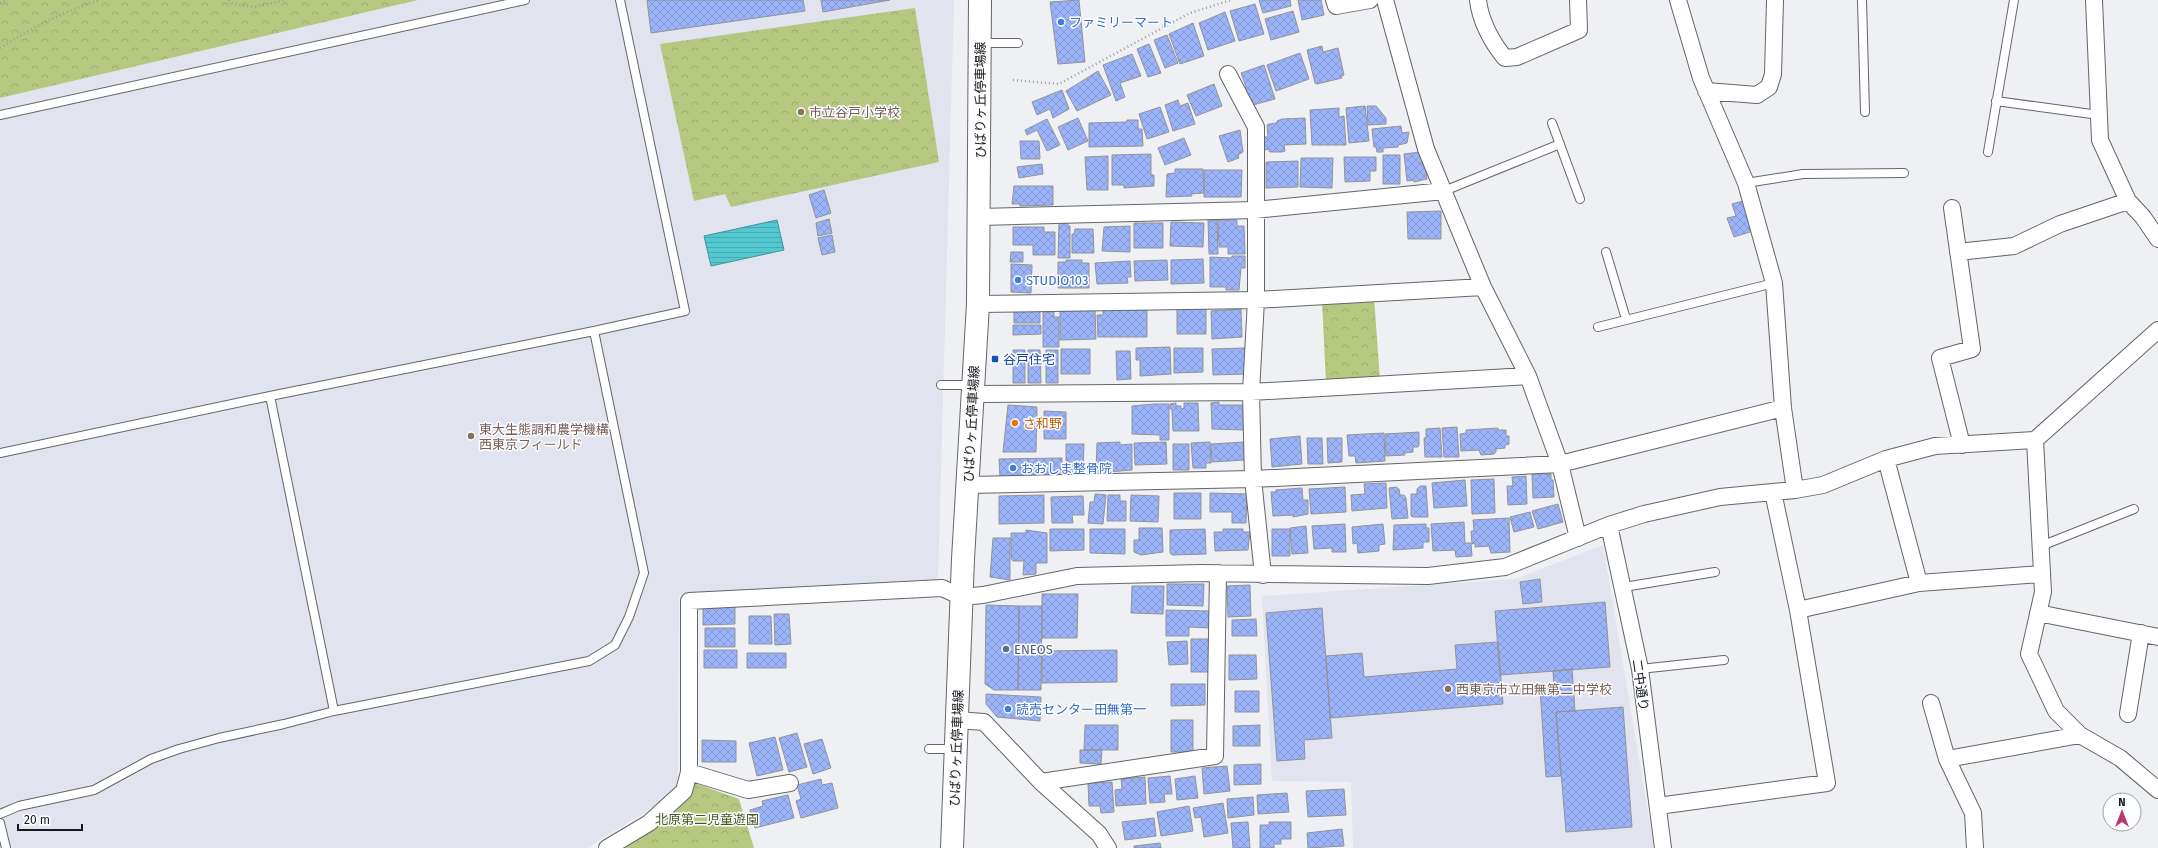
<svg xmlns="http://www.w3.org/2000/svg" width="2158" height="848" font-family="'Fira Sans','Noto Sans JP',sans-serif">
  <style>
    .built { fill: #e1e4ef }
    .park { fill: url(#park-crowns) }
    .water { fill: url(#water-rules); stroke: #41939a }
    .building { fill: url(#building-cross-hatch); stroke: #929396 }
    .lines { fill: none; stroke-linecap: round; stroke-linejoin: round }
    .service-casing { stroke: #646568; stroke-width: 10 }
    .minor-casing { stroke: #646568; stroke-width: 18 }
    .secondary-casing { stroke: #646568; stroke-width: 24 }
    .path { stroke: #9b9c9f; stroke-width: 2.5; stroke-dasharray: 1 3; stroke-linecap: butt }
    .service { stroke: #fff; stroke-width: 8 }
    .minor { stroke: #fff; stroke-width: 16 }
    .secondary { stroke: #fff; stroke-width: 22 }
    .shop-dot { fill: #3f7fe0; stroke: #fcfdff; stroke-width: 1.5 }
    .education-dot { fill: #8d6e63; stroke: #fcfdff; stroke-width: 1.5 }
    .transit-dot { fill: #1a4fb4; stroke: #fcfdff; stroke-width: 1.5 }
    .food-dot { fill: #e8710a; stroke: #fcfdff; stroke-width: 1.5 }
    .service-dot { fill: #5c6f8a; stroke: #fcfdff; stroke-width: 1.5 }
    .labels { text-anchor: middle; stroke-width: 3; stroke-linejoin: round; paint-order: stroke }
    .shop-label { font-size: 13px; fill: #366cbe; stroke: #fcfdff; text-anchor: start }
    .street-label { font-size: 13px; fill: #171819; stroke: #fcfdff }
    .education-label { font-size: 13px; fill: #785e54; stroke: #fcfdff; text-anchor: start }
    .transit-label { font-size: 13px; fill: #164399; stroke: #fcfdff; text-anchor: start }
    .food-label { font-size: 13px; fill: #c56008; stroke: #fcfdff; text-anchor: start }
    .service-label { font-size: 13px; fill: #4e5e75; stroke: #fcfdff; text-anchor: start }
    .park-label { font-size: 13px; fill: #4c571f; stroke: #fcfdff }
  </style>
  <defs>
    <pattern id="park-crowns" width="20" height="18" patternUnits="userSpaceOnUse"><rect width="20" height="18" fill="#b6c77f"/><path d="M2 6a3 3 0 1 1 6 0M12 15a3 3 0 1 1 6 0" fill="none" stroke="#9caa6d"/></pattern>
    <pattern id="water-rules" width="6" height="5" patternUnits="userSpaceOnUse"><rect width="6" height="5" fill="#53c8d1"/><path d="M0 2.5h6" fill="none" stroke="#48abb3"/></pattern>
    <pattern id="building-cross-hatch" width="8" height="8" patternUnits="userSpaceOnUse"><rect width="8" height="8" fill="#9bb3f9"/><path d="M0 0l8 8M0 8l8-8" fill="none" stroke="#8599d5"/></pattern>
  </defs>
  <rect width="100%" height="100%" fill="#eef0f3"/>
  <path class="built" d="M418,0H954L938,580L679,595L678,779L673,795L587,848H0V98Z
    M1603,545L1654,848H1353L1351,782L1272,781L1262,596L1516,579Z"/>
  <path class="park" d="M0,0H418L0,98Z
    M915,8L939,162L731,207L725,194L694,201L660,44Z
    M1374,297L1380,380L1326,383L1322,300Z
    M689,781L739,799L754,848H618Z"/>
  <path class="water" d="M777,220L784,250L711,266L704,236Z"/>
  <path class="building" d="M647,0H803L805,11L651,33Z
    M821,0H890L823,12Z
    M1079,0L1085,62L1058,64L1050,2Z
    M1259,0H1290L1291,6L1263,13Z
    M1298,0H1321L1324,15L1302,20Z
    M1255,4L1264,34L1239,41L1230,11Z
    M1293,11L1299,32L1271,40L1265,19Z
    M1225,12L1235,41L1208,50L1199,23Z
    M1193,23L1204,56L1180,64L1169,34Z
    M1167,35L1178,63L1165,68L1154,40Z
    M1149,44L1161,73L1148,77L1137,49Z
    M1322,46L1323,52L1338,48L1344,75L1341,76L1342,78L1317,84L1315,83L1307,50Z
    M1300,53L1309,79L1276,91L1267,65Z
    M1132,54L1141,76L1120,83L1125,97L1116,101L1103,65Z
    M1264,65L1275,99L1253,105L1252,101L1246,103L1241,89L1246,87L1241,73Z
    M1098,71L1111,95L1077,111L1066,91Z
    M1214,84L1222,106L1196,116L1187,95Z
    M1062,90L1069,109L1053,118L1050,109L1037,115L1032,102Z
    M1178,100L1180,106L1188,103L1195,124L1173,131L1165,105Z
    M1365,106L1369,141L1349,143L1346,108Z
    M1367,106H1376L1386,118V124L1368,125Z
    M1160,107L1169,132L1147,139L1139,114Z
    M1339,108V117L1344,116L1346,145H1312L1310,110Z
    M1078,118L1088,141L1068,150L1058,127Z
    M1305,118L1306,144L1284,145L1285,151L1282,152H1270L1268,149L1264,150L1263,137H1268L1267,125L1269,124L1277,123V121L1282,119Z
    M1047,119L1060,145L1047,151L1037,130L1027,135L1025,130Z
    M1127,120H1138V129H1142L1143,146L1089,147V123L1127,122Z
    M1401,126L1402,133L1409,132L1407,143L1398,145V147L1383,148V152H1377L1376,147H1374L1372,129Z
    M1240,130L1243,152L1238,155L1239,158L1228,162L1219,136Z
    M1184,138L1191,155L1165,165L1158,148Z
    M1020,141H1039L1040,159H1021Z
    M1420,152L1422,164H1425L1427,179L1414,182V180L1407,181L1404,154Z
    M1151,154V175H1154V186L1124,188V185H1112V155Z
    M1383,155H1400V184H1383Z
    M1108,156V190H1087L1085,157Z
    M1344,157H1376V171H1370V181L1345,182Z
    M1301,158H1333L1332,188L1300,187Z
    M1298,161V187L1266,188V162Z
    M1042,164L1043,174L1019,178L1017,167Z
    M1175,169H1203L1204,193L1191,194L1192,196L1166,197L1167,174L1175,173Z
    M1204,170H1242L1241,197H1204Z
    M1014,186H1053V205L1020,206V204H1012Z
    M824,190L831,213L816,218L809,195Z
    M1743,201L1753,231L1734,237L1727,218L1736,216L1732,204Z
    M1441,211V239H1408L1407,212Z
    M829,219L832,233L818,236L816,223Z
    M1208,220H1217L1218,254H1209Z
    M1218,220H1237V226H1244L1245,254H1228V247H1219Z
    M1171,222L1204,223L1203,247L1170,246Z
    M1059,223H1068V226H1070V258H1058Z
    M1134,223H1163V248H1134Z
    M1130,226V252L1102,251L1104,227Z
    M1013,227H1044V232H1055V255H1033V245H1013Z
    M1075,229H1093L1094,253H1072V234H1074Z
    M832,235L835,252L822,255L818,238Z
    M1011,252H1023V262H1010Z
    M1232,256H1245V268H1241L1239,290H1226V287H1210V257L1232,258Z
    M1203,259L1204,283L1171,284V260Z
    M1066,260H1082V263H1089V288H1058V262H1066Z
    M1167,260L1168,280L1135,281L1134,261Z
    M1130,261L1131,277H1127L1128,283L1097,284L1095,263Z
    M1011,264L1032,265L1031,293L1011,292Z
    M1147,308V337H1098L1097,315H1103V309Z
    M1177,309H1206V334H1177Z
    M1241,309L1242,337L1212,339L1211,311Z
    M1017,310H1040V323H1014V312Z
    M1095,310L1096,339L1060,340V311Z
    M1043,312H1054V317H1059V347H1043Z
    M1013,325H1041V334L1013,335Z
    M1170,347L1171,374L1140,376V360H1136V348Z
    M1174,348H1203V372L1174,373Z
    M1245,348L1246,374L1213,375L1212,349Z
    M1061,349H1090V374H1061Z
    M1013,350H1025V383H1013Z
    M1028,350H1040L1041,383H1028Z
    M1046,350H1058V383H1046Z
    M1116,351H1130L1131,379L1117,380Z
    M1219,402V405H1244L1245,428L1243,430L1212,429L1211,403Z
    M1176,403V406H1181V409L1184,408V403H1198L1199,431H1173L1172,409H1170V404Z
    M1154,404H1169V440H1160V435L1132,434V406Z
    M1008,405L1037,407L1036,452H1003Z
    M1044,411L1066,412V439H1044Z
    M1457,427L1459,457H1444L1442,428Z
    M1440,428L1442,457H1425L1424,438H1426V429Z
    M1498,428V430H1506V436H1509V444L1505,445V448L1496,449V452L1494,454L1481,455L1479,450L1461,451L1460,434L1466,433V430Z
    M1419,432V445L1418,447H1413V452L1404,453L1405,455L1386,456L1385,434Z
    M1384,433L1385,461L1356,463L1355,456H1349L1347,435Z
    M1300,436L1302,464L1272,467L1270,439Z
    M1307,438H1322L1323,464H1308Z
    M1327,438H1342V462L1328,463Z
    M1120,442V445L1132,444V470L1096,473L1097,443Z
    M1166,442L1167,464L1135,465L1134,443Z
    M1210,442L1211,463H1206V468H1193L1191,443Z
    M1245,442V460L1212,462L1211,444Z
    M1066,444H1084L1083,474H1066Z
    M1173,444H1189V470H1173Z
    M1062,458V475L1000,477L999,459Z
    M1532,474H1551V480H1553L1554,497L1533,498Z
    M1526,476L1527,504L1508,505L1507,486H1513L1512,477Z
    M1494,479L1495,513L1472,514L1471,480Z
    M1465,480L1467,506L1434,508L1432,483Z
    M1386,483L1387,508L1352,511L1351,495L1365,494L1364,484Z
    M1420,486H1426L1428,517H1413L1411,516V494H1417V489Z
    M1345,487L1346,512L1311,514L1309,489Z
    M1396,487L1399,489L1400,495H1404L1406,498L1408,518L1392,519L1389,488Z
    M1302,488L1303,500H1308V514L1293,517V515L1273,516L1271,492H1276V490Z
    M1174,493H1201V519H1174Z
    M1210,493L1247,494L1246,523H1232V512H1210Z
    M1095,494L1106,495L1103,524L1088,523L1090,502H1094Z
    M1044,495V523L999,524V496Z
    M1108,495H1120V501H1126V521H1107Z
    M1131,495L1159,496L1158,522L1130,521Z
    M1083,496L1084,515H1072L1073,523H1052L1051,497Z
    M1558,504L1563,522L1538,529L1532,511Z
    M1530,512L1534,527L1514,532L1510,517Z
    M1509,518L1510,552L1491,553L1489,546L1475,547V543L1472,544L1471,531H1474L1473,520Z
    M1464,522L1465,543H1471L1472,556L1456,557L1455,550L1433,551L1431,524Z
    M1345,524L1346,552H1332V548L1314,549L1312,526Z
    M1383,524L1385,544L1379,545V551L1358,553L1357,543L1353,544L1352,527Z
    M1426,524V528H1429V542H1423V548L1393,550L1394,525Z
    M1306,526L1308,553L1292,554L1290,528Z
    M1139,528H1162L1163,552L1141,555L1134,552V540H1139Z
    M1050,529H1084V550L1050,551Z
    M1090,529H1125V554L1090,553Z
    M1205,529L1206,554L1172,555L1170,553V530Z
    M1223,529H1243V532H1250L1248,550L1215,551L1214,532H1223Z
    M1272,529H1290V556H1272Z
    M1026,530L1047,533V563H1036V574L1023,575L1024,561H1013L1011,558V533H1026Z
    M993,538H1010V580L990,577Z
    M1540,579L1542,602L1523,604L1520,582Z
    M1167,584H1204L1203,606L1167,605Z
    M1250,585L1251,616L1228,617L1227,586Z
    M1132,586H1164L1163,614L1131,613Z
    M1042,594H1078L1077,638H1042Z
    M1605,602L1610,667L1500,675L1495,611Z
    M703,605H735V624L703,625Z
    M986,605L1019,606L1018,690H994L985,684Z
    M1019,606H1042L1041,690H1018Z
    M1322,608L1332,738L1304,740L1305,759L1277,761L1266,613Z
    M1166,610L1210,611V628L1189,627V636H1166Z
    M774,614H789L791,644L775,645Z
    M749,616H771L772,644H749Z
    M1256,619L1257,636H1232V620Z
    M705,628H735V647H705Z
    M1191,639H1211V672H1191Z
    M1187,641L1188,664L1169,665L1167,642Z
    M1498,642L1503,704L1330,718L1326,656L1362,653L1364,677L1457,669L1455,645Z
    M704,650H737V668H704Z
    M1117,650V682L1042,683V651Z
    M747,653H786V668H747Z
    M1229,655H1256L1257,679L1229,680Z
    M1572,669L1575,711L1556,712L1561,776L1546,777L1540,689L1554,688L1553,671Z
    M1171,684H1205V705L1171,706Z
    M1235,691H1259V712H1235Z
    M986,694L1041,697L1040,721L997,717L986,704Z
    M1623,707L1632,827L1566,832L1556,712Z
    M1171,720H1193V752H1171Z
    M1085,725H1118V750H1084Z
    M1260,725V746H1233V726Z
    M797,733L807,767L789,772L779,738Z
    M775,737L783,770L757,776L749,743Z
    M822,739L831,768L813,774L804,744Z
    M702,740L736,741V762H702Z
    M1080,750H1102L1101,764L1080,763Z
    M1261,764V784L1234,785V765Z
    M1227,766L1230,791L1204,794L1202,768Z
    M1170,776L1172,794H1164L1165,802L1150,803L1148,778Z
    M1195,776L1198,798L1177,800L1175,779Z
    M1145,777L1146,804L1116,806L1115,790L1122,789L1121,779Z
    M821,779L822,785L832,783L838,808L801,818L796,801L801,799L797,785Z
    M1112,782L1114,812L1101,813L1100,806H1089L1088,783Z
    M1344,789L1346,815L1308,817L1306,791Z
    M1287,793L1289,812L1258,814L1257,795Z
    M788,795L794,818L755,828L750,810L763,806L762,801Z
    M1253,797L1254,815L1228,818L1227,799Z
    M1223,803L1228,833L1204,837L1201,817L1195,818L1193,808Z
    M1189,806L1193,831L1161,836L1157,812Z
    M1154,818L1156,836L1125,840L1122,822Z
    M1248,822L1250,848H1233L1231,823Z
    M1269,822H1291V839H1281V844H1274V848H1260V825H1269Z
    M1342,829L1344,846L1308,848L1307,833Z
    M1160,843L1161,848H1134V846Z"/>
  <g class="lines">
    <defs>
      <path id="service" d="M1862,0L1865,112
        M981,43H1018
        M1996,101L2099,115
        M0,115L525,0
        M1552,123L1580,199
        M1988,152L2014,0
        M1746,183L1803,174L1904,173
        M1444,191L1560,144
        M1606,252L1626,319
        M1598,327L1774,283
        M941,385H972
        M270,396L334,711
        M0,453L270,396L594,331L685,311L620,0
        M2041,546L2134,509
        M1624,587L1715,572
        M1640,669L1724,660
        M929,749H956
        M0,814L19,806L94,790L151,759L179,749L219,738L284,724L334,711L589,661L615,645L629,617L644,573L594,331
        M0,823L6,848"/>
      <path id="minor" d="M1334,0L1336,6L1370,0
        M1385,0L1426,149L1483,287L1528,376L1560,464L1578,538
        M1478,0C1480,20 1492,43 1505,58L1517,57L1579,30L1578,0
        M1678,0L1701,78L1746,183L1774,283L1783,408L1795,490
        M2094,0L2100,140L2128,201L2143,217L2158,239
        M1228,74L1256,127V300L1251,392L1253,479L1263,575
        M1706,91L1757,95L1769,87L1773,74L1775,0
        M1952,208L1972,349L1940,358L1962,445
        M980,217L1255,210L1444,191
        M1958,252L2014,246L2060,224L2128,201
        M978,304L1256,300L1483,287
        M973,394L1251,392L1528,376
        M2035,440L2043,592L2029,654L2056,711L2080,735L2120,758L2158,790
        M1886,459L1919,583
        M968,485L1253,479L1560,464L1783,408
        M1609,525L1640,669L1663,848
        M1798,610L1919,583L2042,574
        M2038,613L2158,637
        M1931,703L1947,759L1973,813L1975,848
        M2128,714L2141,633
        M957,720L984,722L1041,782L1099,834L1108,848
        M1947,759L2080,735
        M689,772L748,790L790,783
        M1041,782L1215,756L1218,573
        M1658,806L1827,783L1798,610L1773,492
        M607,848L649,823L684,791L689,772V601L942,588L962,597L983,595L1077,576L1201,573L1428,576L1505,567L1609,525L1644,514L1720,497L1795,490L1823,485L1886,459L1935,446L2035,440L2158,330"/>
      <path id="secondary" d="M952,848L963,559L978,304L980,0"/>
    </defs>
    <use href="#service" class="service-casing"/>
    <use href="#minor" class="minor-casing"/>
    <use href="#secondary" class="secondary-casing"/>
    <path class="path" d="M229,0L233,4L255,7L284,0
      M0,3L8,0
      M0,48C32,28 64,11 100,0
      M1013,80L1059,84L1190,13L1231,0"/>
    <use href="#service" class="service"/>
    <use href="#minor" class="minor"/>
    <use href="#secondary" class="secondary"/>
  </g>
  <g class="shop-dot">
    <circle cx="1061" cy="22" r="4"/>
    <circle cx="1018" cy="280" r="4"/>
    <circle cx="1013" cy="468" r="4"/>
    <circle cx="1008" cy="709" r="4"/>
  </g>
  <g class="education-dot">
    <circle cx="801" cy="112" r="4"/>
    <circle cx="471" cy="436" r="4"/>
    <circle cx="1448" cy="689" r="4"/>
  </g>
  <rect class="transit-dot" x="991" y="355" width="8" height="8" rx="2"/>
  <circle class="food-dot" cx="1015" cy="423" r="4"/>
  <circle class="service-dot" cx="1006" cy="649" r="4"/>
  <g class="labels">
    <g class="shop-label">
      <text x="1069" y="27">ファミリーマート</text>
      <text x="1026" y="285">STUDIO103</text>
      <text x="1021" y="473">おおしま整骨院</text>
      <text x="1016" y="714">読売センター田無第一</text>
    </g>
    <g class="street-label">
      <text transform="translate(980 100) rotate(-90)" y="5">ひばりヶ丘停車場線</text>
      <text transform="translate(971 424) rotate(-87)" y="5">ひばりヶ丘停車場線</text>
      <text transform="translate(1641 685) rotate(82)" y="5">二中通り</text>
      <text transform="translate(956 748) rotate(-88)" y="5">ひばりヶ丘停車場線</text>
    </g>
    <g class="education-label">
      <text x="809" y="117">市立谷戸小学校</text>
      <text x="479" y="434">東大生態調和農学機構<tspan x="479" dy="15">西東京フィールド</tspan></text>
      <text x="1456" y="694">西東京市立田無第二中学校</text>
    </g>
    <g class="transit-label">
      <text x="1003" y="364">谷戸住宅</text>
    </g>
    <g class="food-label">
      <text x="1023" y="428">さ和野</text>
    </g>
    <g class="service-label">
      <text x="1014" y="654">ENEOS</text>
    </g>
    <g class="park-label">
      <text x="707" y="824">北原第二児童遊園</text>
    </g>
  </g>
  <g transform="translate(2122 812)"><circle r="19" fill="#fcfdff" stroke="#a0a1a3"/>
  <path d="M0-3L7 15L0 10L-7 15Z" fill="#bd3573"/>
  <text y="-6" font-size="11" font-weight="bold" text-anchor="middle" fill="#171819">N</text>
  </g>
  <path d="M18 824v6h64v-6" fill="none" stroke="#171819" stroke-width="2"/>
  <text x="24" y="824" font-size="12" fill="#171819" stroke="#fcfdff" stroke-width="3" paint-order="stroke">20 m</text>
</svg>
